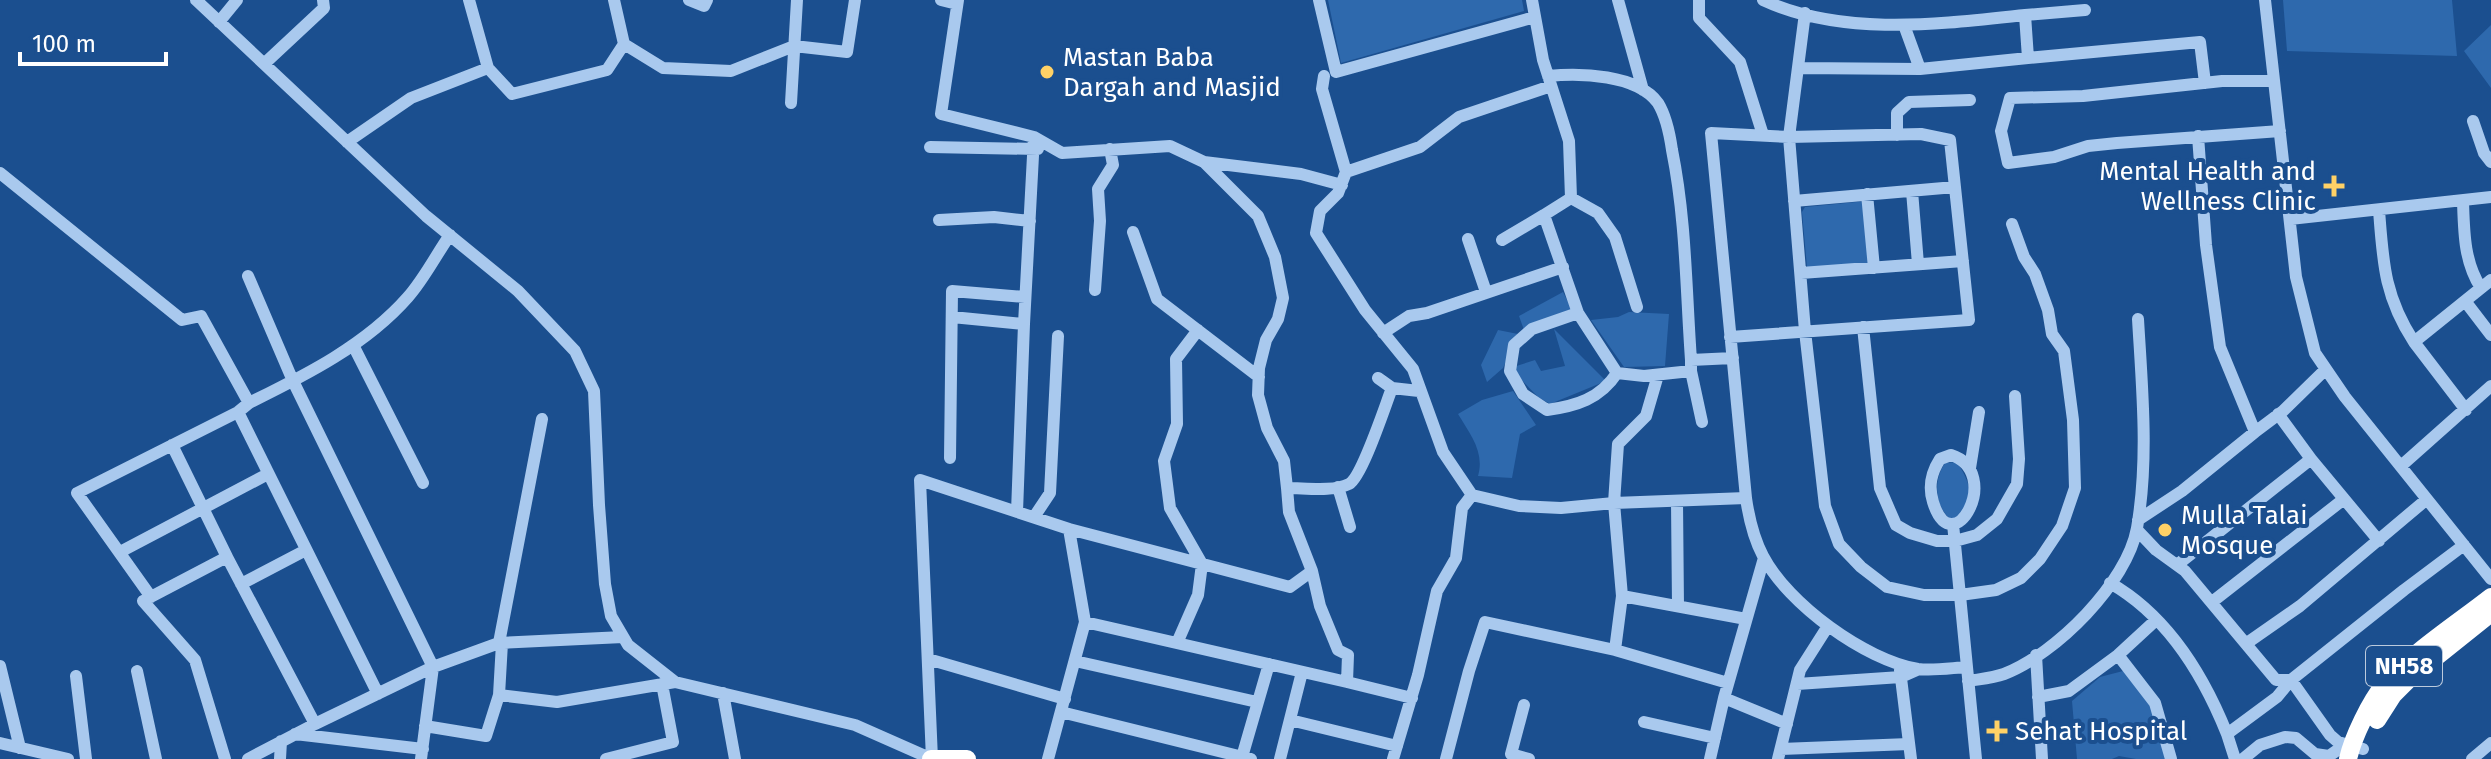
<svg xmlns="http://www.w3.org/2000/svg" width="2491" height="759" font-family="'Fira Sans',sans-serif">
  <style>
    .green { fill: #2e69ad }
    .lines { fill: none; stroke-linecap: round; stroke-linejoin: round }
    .minor { stroke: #a9c9ee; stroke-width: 12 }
    .highway { stroke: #fff; stroke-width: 18 }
    .poi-dot { fill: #ffd166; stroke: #1b4f8f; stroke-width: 3 }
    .labels { text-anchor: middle; stroke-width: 8; stroke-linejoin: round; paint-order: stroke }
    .shield { fill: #1b4f8f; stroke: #bbcadd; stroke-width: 2 }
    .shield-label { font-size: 24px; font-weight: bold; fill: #fff }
    .poi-label { font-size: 26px; fill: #fff; stroke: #1b4f8f; text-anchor: start }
  </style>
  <rect width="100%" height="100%" fill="#1b4f8f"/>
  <path class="green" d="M1328,0H1522L1524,11L1341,63Z
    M2283,0H2452L2457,56L2287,51Z
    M2491,25V88L2464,51Z
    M1867,201L1870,265L1807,267L1802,212L1805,207Z
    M1563,292L1572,310L1524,330L1519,316Z
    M1629,312L1669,314L1665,366L1624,367L1591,320L1618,317Z
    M1554,329L1606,381L1550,404L1538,397L1510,368L1535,360L1541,371L1565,366Z
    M1498,330L1518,334L1503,368L1487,382L1481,365Z
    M1513,391L1536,425L1520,434L1512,478L1478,476C1485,452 1470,434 1458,414L1482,400Z
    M1957,462C1974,489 1974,499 1954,522C1935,509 1932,482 1945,463Z
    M2123,671C2155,698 2156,720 2168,759H2136L2119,756L2112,759H2077L2072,701L2100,677Z"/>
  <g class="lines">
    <path class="minor" d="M196,0L426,216L518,291L575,351L594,391L599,505L605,584L611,616L628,645L675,682L855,725L932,759
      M689,0L704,6L707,0
      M941,0L957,4
      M958,0L941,114L1034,137L1062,153L1170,146L1204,162L1258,216L1275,257L1283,298L1278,319L1266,340L1259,368L1258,395L1267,428L1284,461L1287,488
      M1319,0L1336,72L1535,17
      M1532,0L1543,60L1569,141L1571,198L1544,215L1578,313L1617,373L1644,376L1691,371V360L1733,358
      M1618,0L1643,90
      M1699,0V18L1740,62L1763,135
      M1763,0C1843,37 1940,24 2025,15
      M2265,0L2296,277L2315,353L2345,397L2491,579
      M2085,10L2025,15L2028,58L2200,42L2205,83
      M1805,13L1789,137L1805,331L1825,506L1839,544L1861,567L1887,587L1924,595H1960L1996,590L2021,578L2040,559L2062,526L2075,488L2073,420L2064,351L2052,334L2048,310L2035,274L2024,257L2012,224
      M219,22L237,0
      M1904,25L1920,69L2028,58
      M624,44L663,68L731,71L794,46L847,52L855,0
      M264,64L324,8L323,0
      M488,68L512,94L607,70L624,44L614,0
      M1798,68L1920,69
      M1324,76L1322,89L1346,172
      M1548,76C1580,73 1637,74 1658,103C1666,116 1670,136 1672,150C1686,219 1686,290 1691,360
      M2274,81H2222L2083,96L2010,98L2001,131L2008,163L2054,157L2088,146L2117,143L2280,131
      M1551,86L1459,117L1420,147L1346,172L1338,193L1320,211L1316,233L1365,310L1413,369L1443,452L1472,495L1519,506L1561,508L1614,503L1746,498
      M791,103L797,0
      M2473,121L2484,153L2491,162
      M1897,135V113L1909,102L1970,100
      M2198,136L2206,245L2220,347L2255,432L2283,411L2326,369
      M347,142L411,98L488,68L469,0
      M930,147L1038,149
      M1204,162L1301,174L1342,185
      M0,173L182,320L201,316L249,403C306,375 366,345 408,297C424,279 436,255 450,235
      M1912,191L1918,264
      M1867,194L1874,268
      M1571,198L1598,213L1615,237L1637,307
      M1794,201L1955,187
      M2463,201C2464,232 2464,262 2481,288
      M2379,210C2383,262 2384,296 2414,342L2491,280
      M2290,219L2491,197
      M939,220L994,217L1030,221
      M1133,232L1157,299L1259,377
      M1468,239L1486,292
      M1502,240L1544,215
      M1801,273L1963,261
      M248,276L293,381L433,667L421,759
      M1095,290L1100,221L1098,189L1113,165L1110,149
      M2465,301L2491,335
      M1578,313L1532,329L1514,345L1510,371L1523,394L1547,410C1576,406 1600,399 1617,373
      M952,317L1024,324
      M1863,327L1880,488L1896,525L1910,533L1937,541H1955L1977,535L1997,519L2017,484L2019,459L2015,396
      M1383,333L1409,316L1427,313L1563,267
      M1730,337L1969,320L1950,140L1921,134L1789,137L1711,133L1746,498C1749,519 1753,537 1763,556C1788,604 1865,660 1918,669C1933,671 1951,668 1967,667
      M2414,342L2466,410
      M353,345L423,483
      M1691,371L1702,422
      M1658,375L1646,416L1618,444L1614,503L1622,596L1746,619
      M1378,378L1392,388L1419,391
      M1392,388C1385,406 1362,477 1349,484C1333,492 1306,488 1287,488L1289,512L1312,571L1320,606L1338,650L1348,655L1347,682L1412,698
      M238,412L378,694
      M172,445L227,557
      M1951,455C2004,472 1953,566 1933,502C1928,486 1931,473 1940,459Z
      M950,458L952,291L1025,297
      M2311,459L2379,541
      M2401,466L2491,386
      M1970,468L1979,412
      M1338,487L1350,527
      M1677,502L1678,606
      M1017,512L1024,324L1034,137
      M1034,517L1050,493L1058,336
      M2138,520L2182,491L2255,432
      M1953,524L1976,759
      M2137,530L2156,550L2185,571L2276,680H2291L2330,735L2338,742L2363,749
      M120,552L268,474
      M2177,565L2311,459L2278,414
      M2110,583C2168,616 2203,674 2227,734
      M241,584L306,550
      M1622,596L1615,650L1728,683
      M151,597L77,493L238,412L249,403
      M2212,602L2344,499
      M1085,622L1347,682
      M499,643L542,419
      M502,643L499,695L557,702L675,682
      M1177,643L1198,595L1202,564L1170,508L1164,461L1177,424L1176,359L1198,330
      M2247,643L2300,606L2427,499
      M2036,655L2042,759
      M2118,655L2155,703L2171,759
      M928,659L1065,699
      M1075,661L1257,702
      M0,666L20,748
      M1900,670L1911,759
      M137,671L156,759
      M76,676L86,759
      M1968,681C1980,679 1993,678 2004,674C2056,654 2127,583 2137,528C2149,459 2142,388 2138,319
      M1797,684L1901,677L1919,669
      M723,693L735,759
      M2038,697L2069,691L2118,655L2156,620
      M1724,698L1787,724
      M1524,705L1511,754L1529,759
      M1061,712L1251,759
      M1290,720L1397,746
      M1644,722L1715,738
      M315,724L433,667L499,643L623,637
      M425,726L486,736L499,695
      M295,734L423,749
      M0,743L68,759
      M1781,749L1909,744
      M1242,757L1269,664
      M225,759L195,660L143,601L227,557L315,724L248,759
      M280,759L281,741
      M606,759L673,742L662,684
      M932,759L920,480L1069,529
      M1048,759L1085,622L1069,529L1290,587L1312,571
      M1280,759L1302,672
      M1393,759L1418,675L1437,591L1456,558L1462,508L1472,495
      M1446,759L1469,671L1485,622L1615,650
      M1710,759L1724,698L1764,558
      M1778,759L1800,670L1828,626
      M2235,759L2227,734L2277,697L2291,680L2404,590L2464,545
      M2243,759L2260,745L2285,737L2296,738L2315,754L2329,756L2342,747L2351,746
      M2472,759L2491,743"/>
    <path class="highway" d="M2377,720L2393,695L2411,677L2491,613
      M931,759H967
      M2348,759C2353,737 2370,702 2384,685C2410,654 2458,623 2491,597"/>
  </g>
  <g class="poi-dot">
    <circle cx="1047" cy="72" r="8"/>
    <path d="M2330 174h8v8h8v8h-8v8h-8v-8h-8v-8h8z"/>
    <circle cx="2165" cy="530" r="8"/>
    <path d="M1993 719h8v8h8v8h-8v8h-8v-8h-8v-8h8z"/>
  </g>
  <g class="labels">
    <rect class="shield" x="2366" y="646" width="76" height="40" rx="6"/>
    <g class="shield-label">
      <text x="2404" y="674">NH58</text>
    </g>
    <g class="poi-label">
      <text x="1063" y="66">Mastan Baba<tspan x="1063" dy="30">Dargah and Masjid</tspan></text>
      <text x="2316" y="180" text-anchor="end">Mental Health and<tspan x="2316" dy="30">Wellness Clinic</tspan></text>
      <text x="2181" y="524">Mulla Talai<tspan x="2181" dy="30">Mosque</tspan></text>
      <text x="2015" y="740">Sehat Hospital</text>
    </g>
  </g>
  <path d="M20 52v12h146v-12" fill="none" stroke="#ffffff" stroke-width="4"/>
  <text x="32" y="52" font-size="24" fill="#ffffff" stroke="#1b4f8f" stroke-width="6" paint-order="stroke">100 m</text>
</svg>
